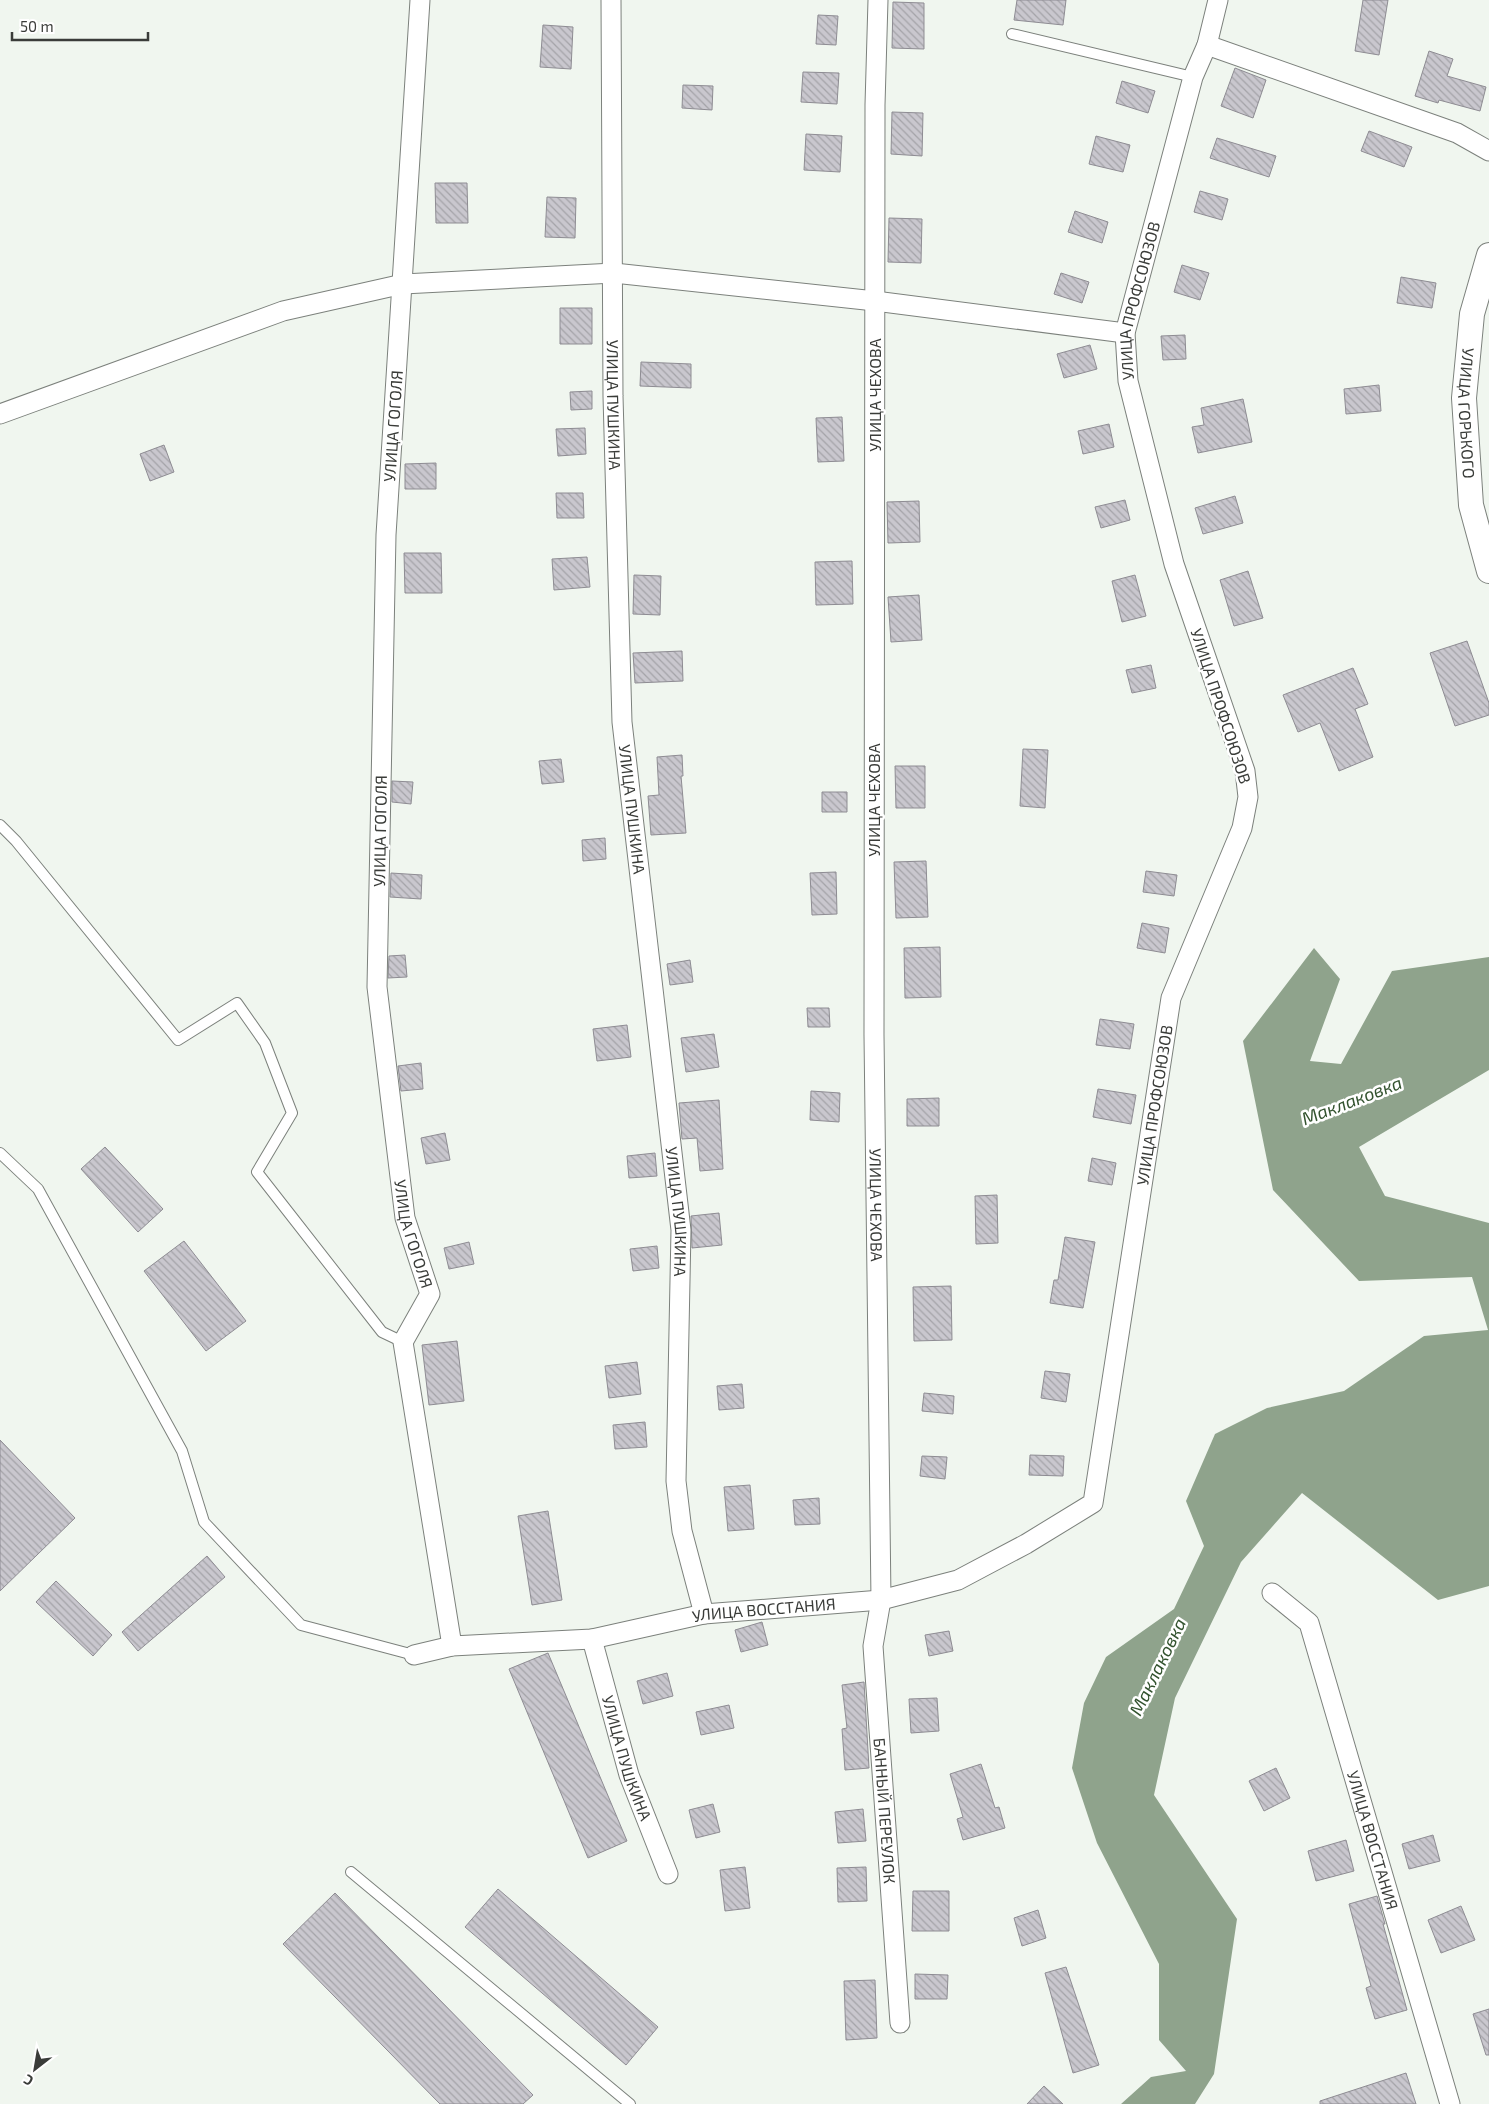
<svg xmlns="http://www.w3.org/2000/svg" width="1489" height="2104" font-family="'Exo 2',sans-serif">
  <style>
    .water { fill: #8fa38c }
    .building { fill: url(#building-back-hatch); stroke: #8e8c93 }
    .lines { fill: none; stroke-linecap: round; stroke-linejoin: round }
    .service-casing { stroke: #7c817c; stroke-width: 12 }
    .minor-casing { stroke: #7c817c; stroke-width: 21 }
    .tertiary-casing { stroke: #7c817c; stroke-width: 26 }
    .service { stroke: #fff; stroke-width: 10 }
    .minor { stroke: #fff; stroke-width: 19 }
    .tertiary { stroke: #fff; stroke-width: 24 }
    .labels { text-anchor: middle; stroke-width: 5; stroke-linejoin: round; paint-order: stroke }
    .street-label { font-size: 16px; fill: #3a3c39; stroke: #fff }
    .water-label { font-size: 18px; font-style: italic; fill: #33532f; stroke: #fff }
  </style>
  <defs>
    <pattern id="building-back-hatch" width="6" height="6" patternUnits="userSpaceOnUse" patternTransform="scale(1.25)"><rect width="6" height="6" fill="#c9c7ce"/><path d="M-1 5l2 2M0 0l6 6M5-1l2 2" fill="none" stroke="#a4a3a8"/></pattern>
  </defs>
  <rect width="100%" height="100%" fill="#f0f6ef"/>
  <path class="water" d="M1314,948L1340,979L1310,1061L1341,1064L1392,971L1489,957V1070L1359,1147L1385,1196L1489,1223V1586L1438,1600L1302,1493L1241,1562L1175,1698L1154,1795L1237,1919L1214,2074L1195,2104H1121L1151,2077L1186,2071L1159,2040V1964L1097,1843L1072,1768L1084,1703L1106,1657L1174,1609L1204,1546L1186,1501L1215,1434L1267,1408L1344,1391L1424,1336L1488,1330L1472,1277L1359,1281L1273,1190L1243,1041Z"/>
  <path class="building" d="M1017,0H1066L1063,25L1014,20Z
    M1363,0H1388L1379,55L1355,51Z
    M893,2L924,3V49L892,48Z
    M818,15L838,16L836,45L816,44Z
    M543,25L573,27L571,69L540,67Z
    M1429,51L1453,59L1447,76L1486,87L1480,111L1439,100L1438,103L1415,96Z
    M1235,68L1266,80L1253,118L1221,106Z
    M803,72L839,73L837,104L801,102Z
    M1122,81L1155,91L1148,113L1116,103Z
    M683,85L713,86L712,110L682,108Z
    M892,112L923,113L922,156L891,154Z
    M1369,131L1412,147L1404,167L1361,151Z
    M806,134L842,136L840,172L804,170Z
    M1096,136L1130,145L1123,172L1089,164Z
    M1217,138L1276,156L1269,177L1210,158Z
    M435,183H467L468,223H436Z
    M1200,191L1228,199L1222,220L1194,212Z
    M547,197L576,198L575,238L545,237Z
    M1075,211L1108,222L1102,243L1068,232Z
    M889,218L922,219L921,263L888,262Z
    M1182,265L1209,273L1200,300L1174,292Z
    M1061,273L1089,282L1082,303L1054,294Z
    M1401,277L1436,283L1432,308L1397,303Z
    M560,308H592V344H560Z
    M1185,335L1186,359L1163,360L1161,336Z
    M1090,345L1097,369L1064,378L1057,354Z
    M641,362L691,364V388L640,386Z
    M1379,385L1381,411L1346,414L1344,389Z
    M592,391V409L571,410L570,392Z
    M1243,399L1252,442L1198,453L1192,427L1204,425L1201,408Z
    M842,417L844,461L818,462L816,418Z
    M1109,424L1114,447L1083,454L1078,431Z
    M585,428L586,454L558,456L556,429Z
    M164,445L174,472L150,481L140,454Z
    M436,463V489H405V464Z
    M556,493H583L584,518H557Z
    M1235,496L1243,523L1203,534L1195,508Z
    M1125,500L1130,520L1101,528L1095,507Z
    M919,501L920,542L888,543L887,502Z
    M404,553H441L442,593H405Z
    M587,557L590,587L554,590L552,559Z
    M852,561L853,604L816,605L815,562Z
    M1248,571L1263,618L1234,626L1220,580Z
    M634,575L661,576L660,615L633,614Z
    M1135,575L1146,616L1122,622L1112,581Z
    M919,595L922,640L891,642L888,597Z
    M1467,641L1489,703V715L1455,726L1430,653Z
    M682,651L683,681L635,683L633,653Z
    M1151,665L1156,688L1132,693L1126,670Z
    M1353,668L1368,704L1355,709L1373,757L1339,771L1320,723L1298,732L1283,695Z
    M1023,749L1048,750L1045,808L1020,806Z
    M682,755L683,776H681L686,833L651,835L648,796L659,795L657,757Z
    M561,759L564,782L542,784L539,761Z
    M895,766H925V808H896Z
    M392,781L413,782L411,804L392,802Z
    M822,792H847V812H822Z
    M605,838L606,859L583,861L582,840Z
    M926,861L928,917L896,918L894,862Z
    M1146,871L1177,875L1174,896L1143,892Z
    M836,872L837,914L812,915L810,873Z
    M391,873L422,875L421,899L390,897Z
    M1142,923L1169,928L1165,953L1137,948Z
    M940,947L941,997L905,998L904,948Z
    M405,955L407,977L388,978L389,956Z
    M690,960L693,982L670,985L667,964Z
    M807,1008H829L830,1027H808Z
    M1100,1019L1134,1024L1130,1049L1096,1045Z
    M627,1025L631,1057L597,1061L593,1029Z
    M714,1034L719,1067L686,1072L681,1038Z
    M421,1063L423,1089L401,1091L398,1066Z
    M1098,1089L1136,1095L1131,1124L1093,1117Z
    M811,1091L840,1093L839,1122L810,1120Z
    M939,1098V1126H907V1099Z
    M719,1100L723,1169L700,1171L697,1138L682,1139L679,1103Z
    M445,1133L450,1160L426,1164L421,1138Z
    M105,1147L163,1209L138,1232L81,1169Z
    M655,1153L657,1176L629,1178L627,1156Z
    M1092,1158L1116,1163L1112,1185L1088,1181Z
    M997,1195L998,1243L976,1244L975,1196Z
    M719,1213L722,1245L692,1248L691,1216Z
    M1065,1237L1095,1242L1083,1308L1050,1303L1054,1280H1058Z
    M184,1241L246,1321L206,1351L144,1271Z
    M469,1242L474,1264L449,1269L444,1248Z
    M657,1246L659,1268L633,1271L630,1249Z
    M951,1286L952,1340L914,1341L913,1287Z
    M457,1341L464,1401L429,1405L422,1345Z
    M637,1362L641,1394L609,1398L605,1366Z
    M1045,1371L1070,1374L1066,1402L1041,1398Z
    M742,1384L744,1408L719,1410L717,1386Z
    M924,1393L954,1396L953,1414L922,1411Z
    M645,1422L647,1447L615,1449L613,1425Z
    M0,1440L75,1518L0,1591Z
    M1030,1455L1064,1456L1063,1476L1029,1475Z
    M922,1456L947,1457L945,1479L920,1476Z
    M750,1485L754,1529L728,1531L724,1487Z
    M819,1498L820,1524L795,1525L793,1500Z
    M548,1511L562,1600L532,1605L518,1516Z
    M207,1556L225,1577L138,1651L122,1632Z
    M56,1581L112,1635L93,1656L36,1602Z
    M762,1622L768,1645L741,1652L735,1630Z
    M949,1631L953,1651L929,1656L925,1635Z
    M548,1653L627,1841L588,1858L509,1669Z
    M667,1673L673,1696L643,1704L637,1681Z
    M864,1682L869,1768L845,1770L842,1729L847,1728L842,1685Z
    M937,1698L939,1731L911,1733L909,1699Z
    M729,1705L734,1728L701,1735L696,1712Z
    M981,1764L995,1808L999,1807L1005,1828L963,1840L957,1819L963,1817L950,1774Z
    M1276,1768L1290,1798L1264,1811L1249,1781Z
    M713,1804L720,1832L696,1838L689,1810Z
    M863,1809L866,1841L838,1843L835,1812Z
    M1433,1835L1440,1861L1409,1869L1402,1844Z
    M1346,1840L1354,1871L1316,1881L1308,1851Z
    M745,1867L750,1908L725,1911L720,1870Z
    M866,1867L867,1901L838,1902L837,1868Z
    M498,1889L658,2027L626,2065L465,1927Z
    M913,1891H949V1931H912Z
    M335,1893L533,2095L523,2104H440L283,1944Z
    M1377,1896L1385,1924H1383L1407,2010L1375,2019L1366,1988L1371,1986L1349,1904Z
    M1461,1906L1475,1940L1441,1953L1428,1920Z
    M1038,1910L1046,1938L1022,1946L1014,1918Z
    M1066,1967L1099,2065L1073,2073L1045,1973Z
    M915,1974L948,1975L947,1999H915Z
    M875,1980L877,2038L846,2040L844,1981Z
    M1489,2009V2055H1486L1473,2014Z
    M1406,2073L1416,2104H1320V2101Z
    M1044,2086L1063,2104H1027Z"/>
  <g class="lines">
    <defs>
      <path id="service" d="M1012,34L1193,77
        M0,825L16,841L178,1040L237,1003L265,1043L292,1113L257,1172L382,1332L403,1342
        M0,1153L38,1189L182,1451L204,1522L301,1625L414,1655
        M351,1872L630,2104"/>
      <g id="minor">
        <path id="s1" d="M420,0L386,535L377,987L405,1218L430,1294L403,1342L452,1646"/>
        <path id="s2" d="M611,0L613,396L622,722L681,1230L676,1481L682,1531L704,1614"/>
        <path id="s3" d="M878,0L875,105L874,1035L881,1600L873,1646L900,2023"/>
        <path d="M1207,45L1457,133L1489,151"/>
        <path d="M0,414L283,311L403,284L614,273L875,301L1125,333"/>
        <path id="s4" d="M1272,1593L1309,1623L1450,2104"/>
        <path id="s5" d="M592,1639L629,1775L668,1874"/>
        <path id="s6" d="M414,1655L452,1646L592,1639L704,1614L881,1600L958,1580L1026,1544L1093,1503L1171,998L1242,828L1248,797L1245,771L1174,564L1128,381L1125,333L1193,77L1207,45L1218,0"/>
      </g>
      <g id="tertiary">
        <path id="s7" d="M1489,255L1472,314L1464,398L1471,505L1489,571"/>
      </g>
    </defs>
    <use href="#service" class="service-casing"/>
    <use href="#minor" class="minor-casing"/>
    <use href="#tertiary" class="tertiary-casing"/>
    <use href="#service" class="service"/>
    <use href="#minor" class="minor"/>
    <use href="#tertiary" class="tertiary"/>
  </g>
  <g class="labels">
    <g class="street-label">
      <text dy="6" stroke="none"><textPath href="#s6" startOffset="1949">УЛИЦА ПРОФСОЮЗОВ</textPath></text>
      <text transform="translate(875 395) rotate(-90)" y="6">УЛИЦА ЧЕХОВА</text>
      <text dy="6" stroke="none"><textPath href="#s2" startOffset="405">УЛИЦА ПУШКИНА</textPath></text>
      <text dy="6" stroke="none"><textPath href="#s7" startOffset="161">УЛИЦА ГОРЬКОГО</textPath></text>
      <text transform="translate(393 426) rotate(-86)" y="6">УЛИЦА ГОГОЛЯ</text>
      <text transform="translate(1221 706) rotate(72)" y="6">УЛИЦА ПРОФСОЮЗОВ</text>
      <text transform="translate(874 800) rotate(-90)" y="6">УЛИЦА ЧЕХОВА</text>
      <text dy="6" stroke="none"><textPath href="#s2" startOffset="810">УЛИЦА ПУШКИНА</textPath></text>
      <text transform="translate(380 831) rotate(-89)" y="6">УЛИЦА ГОГОЛЯ</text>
      <text dy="6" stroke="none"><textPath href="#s6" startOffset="1109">УЛИЦА ПРОФСОЮЗОВ</textPath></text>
      <text dy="6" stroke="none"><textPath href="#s3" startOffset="1205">УЛИЦА ЧЕХОВА</textPath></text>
      <text dy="6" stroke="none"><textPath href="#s2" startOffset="1215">УЛИЦА ПУШКИНА</textPath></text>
      <text dy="6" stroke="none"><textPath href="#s1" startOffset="1238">УЛИЦА ГОГОЛЯ</textPath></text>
      <text dy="6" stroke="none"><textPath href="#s6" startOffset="354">УЛИЦА ВОССТАНИЯ</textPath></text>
      <text dy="6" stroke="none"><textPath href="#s5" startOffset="124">УЛИЦА ПУШКИНА</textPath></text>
      <text dy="6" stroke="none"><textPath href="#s3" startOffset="1812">БАННЫЙ ПЕРЕУЛОК</textPath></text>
      <text dy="6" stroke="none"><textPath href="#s4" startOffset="274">УЛИЦА ВОССТАНИЯ</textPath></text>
    </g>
    <g class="water-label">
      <text transform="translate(1352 1101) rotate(-21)" y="6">Маклаковка</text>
      <text transform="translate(1158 1667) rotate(-64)" y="6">Маклаковка</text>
    </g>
  </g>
  <g transform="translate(35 2069) rotate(211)" stroke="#ffffff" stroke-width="4" paint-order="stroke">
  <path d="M0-4L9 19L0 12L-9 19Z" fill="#3a3c39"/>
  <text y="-8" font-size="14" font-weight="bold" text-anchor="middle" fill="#3a3c39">С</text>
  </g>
  <path d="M12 32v8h136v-8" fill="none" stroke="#3a3c39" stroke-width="2.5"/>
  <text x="20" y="32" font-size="15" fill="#3a3c39" stroke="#ffffff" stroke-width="4" paint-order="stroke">50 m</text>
</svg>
